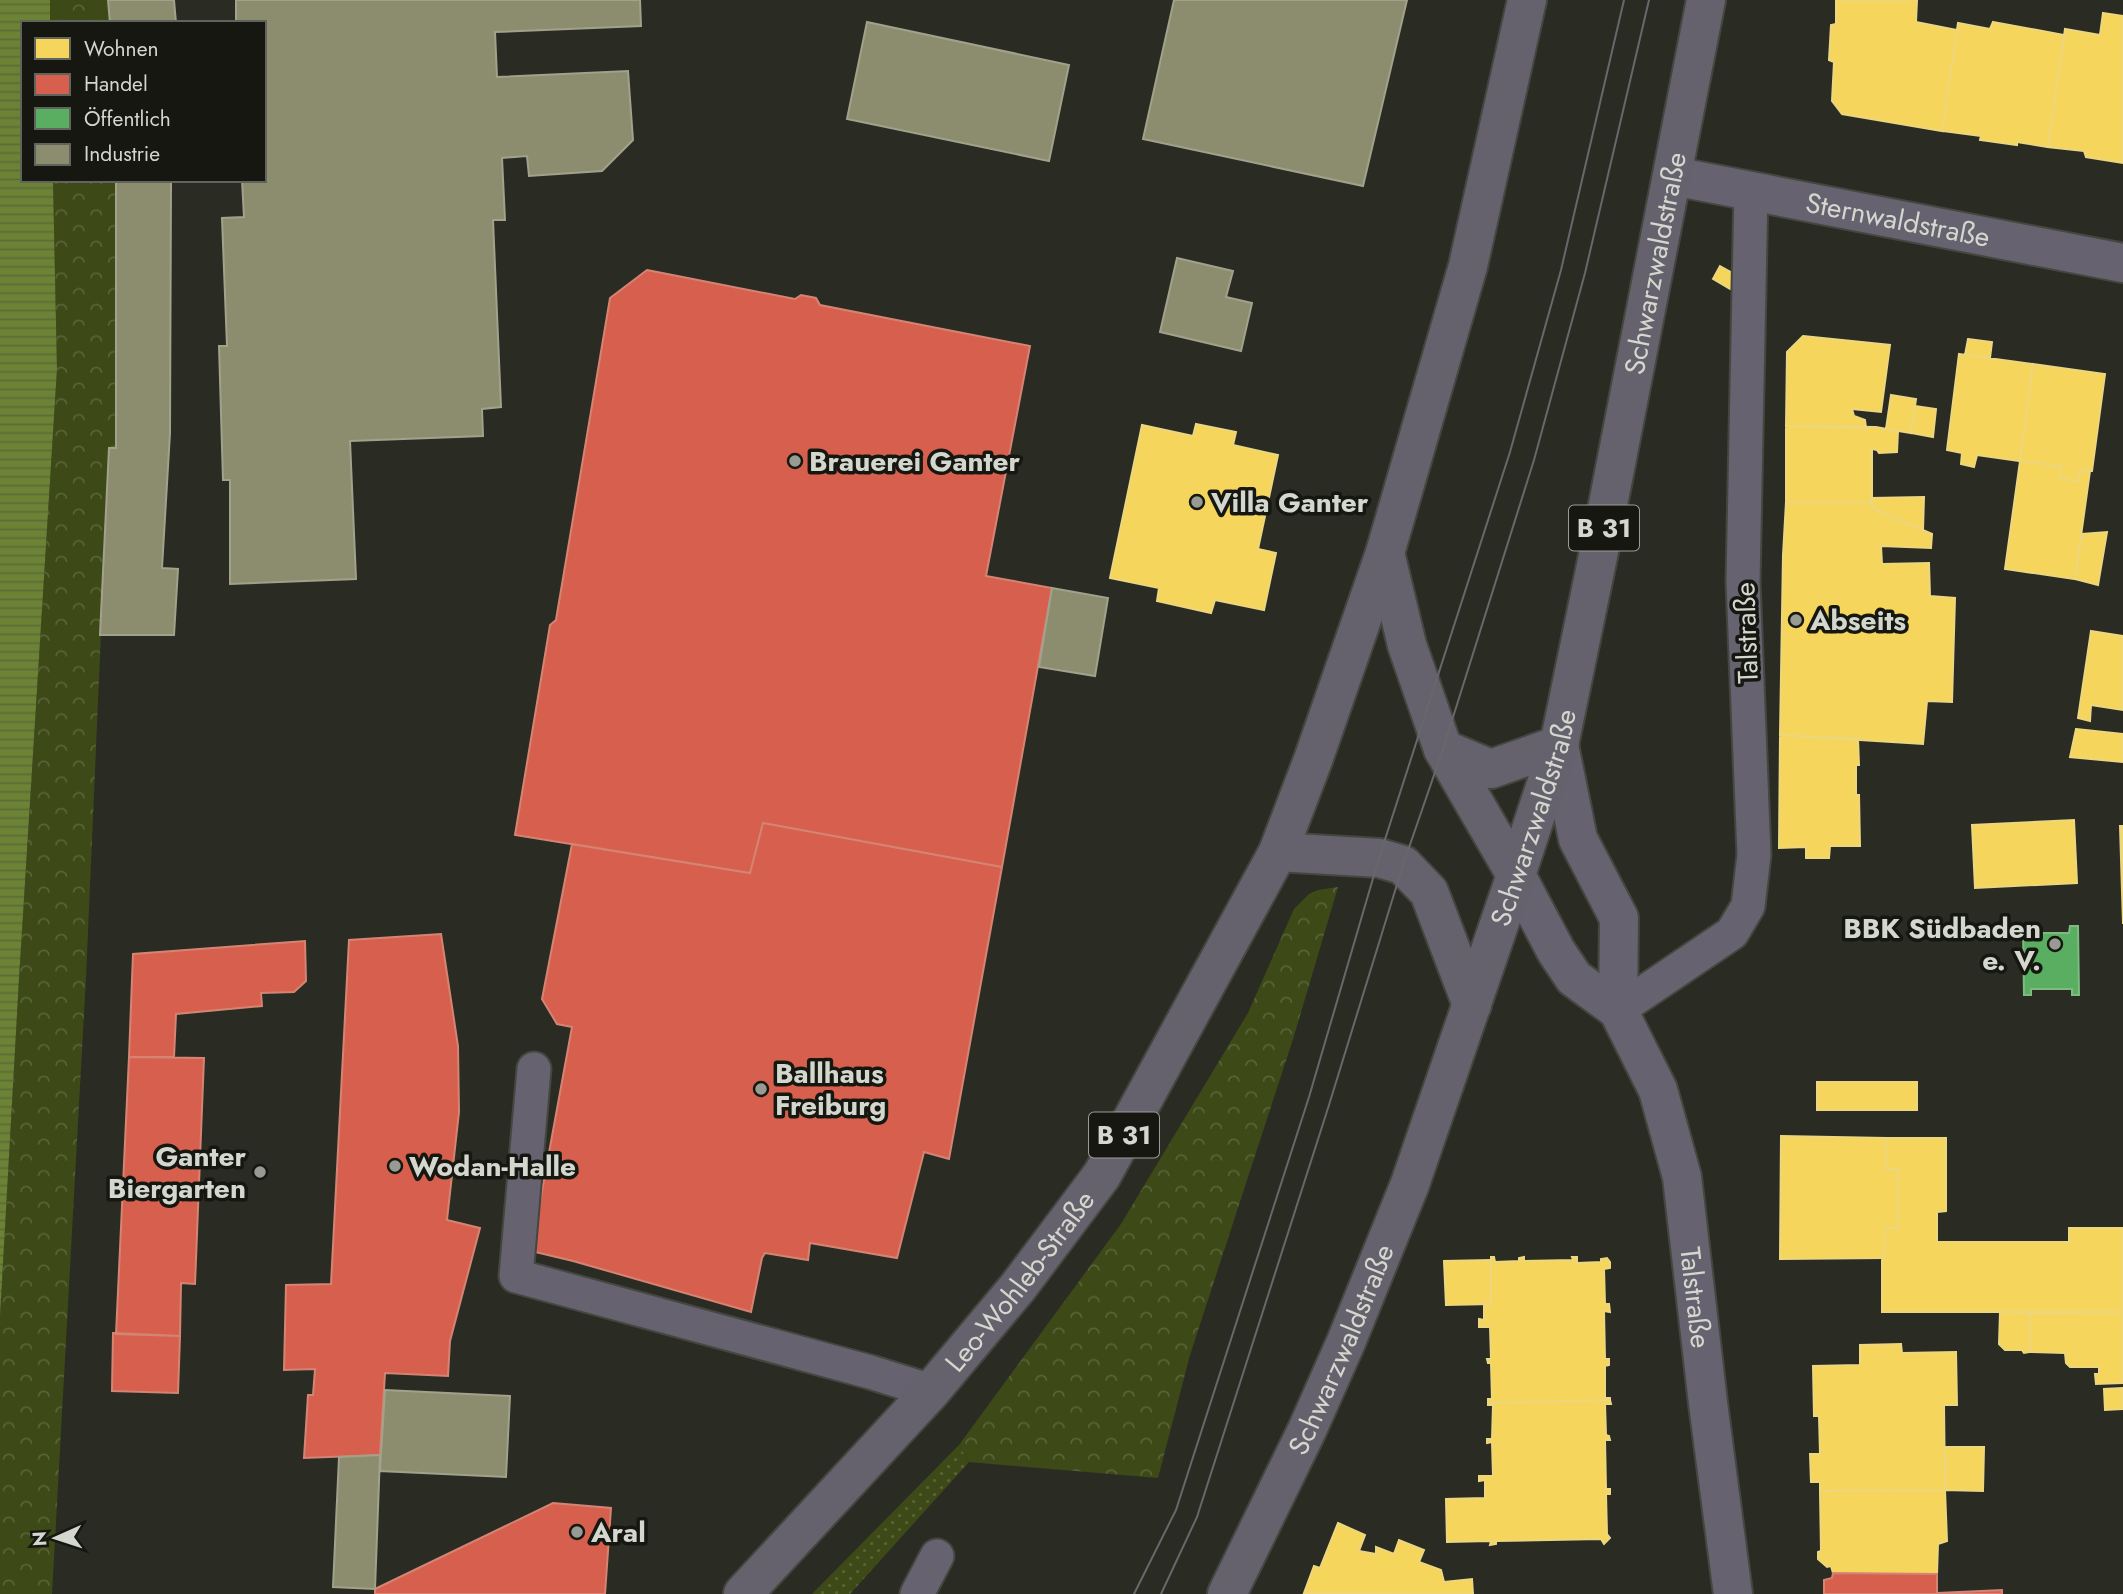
<svg xmlns="http://www.w3.org/2000/svg" width="2123" height="1594" font-family="Jost,sans-serif">
  <style>
    .grass { fill: url(#grass-dots) }
    .park { fill: url(#park-crowns) }
    .water { fill: url(#water-rules) }
    .homes { fill: #f6d55c; stroke: #ecd67e; stroke-width: 2 }
    .shops { fill: #d6604d; stroke: #d58474; stroke-width: 2 }
    .public { fill: #5aae61; stroke: #7eba82; stroke-width: 2 }
    .industry { fill: #8c8c6e; stroke: #a1a28b; stroke-width: 2 }
    .lines { fill: none; stroke-linecap: round; stroke-linejoin: round }
    .service-casing { stroke: #444740; stroke-width: 37 }
    .minor-casing { stroke: #444740; stroke-width: 42 }
    .tertiary-casing { stroke: #444740; stroke-width: 42 }
    .primary-casing { stroke: #444740; stroke-width: 42 }
    .service { stroke: #66626f; stroke-width: 33 }
    .minor { stroke: #66626f; stroke-width: 38 }
    .tertiary { stroke: #66626f; stroke-width: 38 }
    .primary { stroke: #66626d; stroke-width: 38 }
    .tram { stroke: #68676b; stroke-width: 2 }
    .poi-dot { fill: #989b92; stroke: #151710; stroke-width: 2.5 }
    .labels { text-anchor: middle; stroke-width: 7; stroke-linejoin: round; paint-order: stroke }
    .shield { fill: #151710; stroke: #9a9d95; stroke-width: 2 }
    .shield-label { font-size: 26px; font-weight: bold; fill: #d3d7ce }
    .street-label { font-size: 28px; fill: #d3d7ce; stroke: #151710 }
    .poi-label { font-size: 28px; font-weight: bold; fill: #d3d7ce; stroke: #151710; text-anchor: start }
  </style>
  <defs>
    <pattern id="grass-dots" width="8" height="8" patternUnits="userSpaceOnUse" patternTransform="scale(1.75)"><rect width="8" height="8" fill="#3d4a17"/><path d="M2 2h.1M6 6h.1" fill="none" stroke="#586338" stroke-width="1.8" stroke-linecap="round"/></pattern>
    <pattern id="park-crowns" width="20" height="18" patternUnits="userSpaceOnUse" patternTransform="scale(1.75)"><rect width="20" height="18" fill="#3d4a17"/><path d="M2 6a3 3 0 1 1 6 0M12 15a3 3 0 1 1 6 0" fill="none" stroke="#586338"/></pattern>
    <pattern id="water-rules" width="6" height="5" patternUnits="userSpaceOnUse" patternTransform="scale(1.75)"><rect width="6" height="5" fill="#6c8235"/><path d="M0 2.5h6" fill="none" stroke="#5c6b38"/></pattern>
  </defs>
  <rect width="100%" height="100%" fill="#2a2c24"/>
  <path class="grass" d="M959,1445L969,1462L850,1594H812Z"/>
  <path class="park" d="M50,0H108L110,23H50Z
    M53,180H116V448H109L86,977L52,1594H0V1317L19,979L57,369Z
    M1338,887L1294,1036L1190,1355L1158,1478L969,1462L959,1445L1121,1224L1248,1013L1294,909L1309,894L1318,890Z"/>
  <path class="water" d="M0,0H50V23H23V180H53L57,369L19,979L0,1317Z"/>
  <path class="homes" d="M1836,0H1917L1916,22L1957,30L1942,131L1842,114L1832,101L1834,62L1829,60L1831,25L1836,24Z
    M2103,13L2123,16V163L2086,157L2084,151L2048,147L2065,29L2100,35Z
    M1993,22L2064,35L2048,147L2017,142V145L1980,140L1981,136L1942,131L1958,23L1990,29Z
    M1720,266L1738,276L1730,289L1713,279Z
    M1803,336L1890,345L1881,412L1852,409L1854,416L1865,420L1866,428L1786,426L1787,352Z
    M1968,339L1992,342L1990,358L1965,355Z
    M1959,354L2033,364L2020,461L1977,455L1974,467L1961,464L1962,453L1947,450Z
    M2033,364L2105,374L2092,471L2080,470L2079,481L2060,479L2061,466L2020,461Z
    M1891,395L1916,399L1911,433L1886,429Z
    M1915,406L1936,409L1933,437L1911,433Z
    M1196,424L1236,432L1233,445L1278,455L1258,549L1276,553L1264,610L1215,600L1211,613L1157,601L1159,588L1110,578L1142,425L1193,436Z
    M1786,426L1876,427L1898,431L1897,452L1879,453L1877,450L1872,449V503L1786,502Z
    M2020,461L2061,466L2060,479L2079,481L2080,470L2090,471L2075,579L2005,569Z
    M1924,497L1923,530L1872,508L1871,498Z
    M1786,502L1872,503V508L1932,534L1931,548L1881,546L1882,564L1929,563L1930,596L1955,598L1952,702L1927,701L1923,744L1780,735L1783,555Z
    M2107,532L2098,585L2075,579L2082,534Z
    M2091,631L2123,636V710L2091,705L2090,721L2078,718Z
    M2076,729L2123,734V762L2070,757Z
    M1780,735L1858,739L1859,765H1856V795H1859L1860,846H1830L1829,858H1806V847L1779,848Z
    M2074,820L2077,883L1975,888L1972,825Z
    M2120,826H2123V924Z
    M1817,1082H1917V1110H1817Z
    M1781,1136L1886,1138V1169H1898V1228H1885L1884,1258L1780,1259Z
    M1886,1138H1946V1211L1937,1212V1242H2069V1228H2123V1312H1882V1258H1884L1885,1228H1898V1169H1886Z
    M1491,1257H1494L1495,1262L1519,1261V1258L1524,1257V1261L1573,1260L1572,1257H1577V1263L1601,1262V1259L1607,1258L1610,1262V1268L1604,1269L1605,1304H1609L1610,1312L1604,1311L1605,1359H1609V1365L1605,1366V1398H1610V1400L1488,1403V1399H1492L1491,1363H1488L1487,1359H1491L1490,1327H1479V1319L1484,1320V1304H1491Z
    M1491,1260V1304L1446,1305L1444,1261Z
    M2000,1312L2030,1313V1352L2024,1353L2022,1350H2005L1999,1344Z
    M2123,1312V1383L2096,1384L2095,1374H2099V1367H2070L2066,1363L2065,1353L2030,1352V1313Z
    M1901,1344L1902,1353L1956,1352L1957,1405H1944L1945,1490L1820,1491V1482H1811L1810,1454H1820L1819,1416H1814L1813,1366L1860,1365V1345Z
    M2123,1388V1409L2105,1410L2104,1389Z
    M1610,1400L1611,1404H1605L1606,1435L1609,1436L1610,1440H1605L1606,1489H1610V1494H1606L1607,1534L1610,1538L1604,1544L1601,1539L1496,1541V1544L1490,1545L1491,1541L1447,1542L1446,1499L1485,1498V1480L1479,1481V1476H1493L1492,1442L1487,1443V1439H1492L1493,1405H1488V1403Z
    M1945,1447H1984L1983,1491L1945,1490Z
    M1945,1490L1947,1541L1938,1544L1937,1574L1833,1573L1831,1566L1827,1567L1818,1559V1552L1821,1551L1820,1491Z
    M1338,1523L1365,1535L1359,1551L1376,1554V1547L1394,1554L1399,1540L1424,1550L1419,1562L1441,1570L1444,1582L1472,1579L1473,1594L1304,1593L1314,1566L1320,1568Z"/>
  <path class="shops" d="M647,270L795,299L801,295L816,298L820,305L1030,346L986,576L1052,588L1002,867L763,823L750,873L515,835L550,625L556,620L610,298Z
    M763,823L1002,867L949,1159L924,1152L897,1258L810,1243L808,1260L765,1253L762,1258L751,1312L573,1261L531,1251L572,1027L557,1024L542,999L572,844L750,873Z
    M441,934L458,1046L459,1112L447,1220L480,1228L450,1341L448,1376L385,1373L380,1455L304,1458L308,1395H313L315,1369L284,1370L286,1285L331,1284L349,940Z
    M305,941L306,981L294,992L261,993L262,1006L176,1014L174,1057H129L133,954Z
    M129,1057L204,1058L195,1284L181,1283L180,1336L116,1334Z
    M113,1333L180,1336L178,1393L112,1391Z
    M553,1503L611,1508L605,1594H375V1589Z
    M1833,1573L1937,1574V1593L2002,1590V1594H1824V1580L1832,1578Z"/>
  <path class="public" d="M2032,926V933H2069L2070,926H2078L2079,995H2072V989H2031V995H2024L2023,927Z"/>
  <path class="industry" d="M108,0H174L176,23H110Z
    M236,0H640L641,26L495,32L497,77L628,71L633,140L602,171L529,176L527,156L502,158L505,220H493L501,407L482,409L483,436L350,441L356,579L230,584V480H223L219,346H227L222,218L244,217L242,180H264V23H236Z
    M1174,0H1407L1363,186L1143,139Z
    M867,22L1069,65L1049,161L847,119Z
    M116,180H171L170,433L162,568L178,569L174,635H100L109,448H116Z
    M1177,258L1233,271L1226,297L1252,303L1241,351L1160,332Z
    M1052,588L1108,598L1095,676L1039,667Z
    M385,1390L510,1396L506,1477L380,1471Z
    M380,1455L375,1589L333,1587L339,1457Z"/>
  <g class="lines">
    <defs>
      <path id="service" d="M1618,1010L1732,933L1748,906L1754,855L1743,582L1751,190
        M534,1069L516,1276L870,1372L931,1391
        M917,1594L937,1556"/>
      <g id="minor">
        <path id="s1" d="M1673,176L2123,263"/>
      </g>
      <g id="tertiary">
        <path id="s2" d="M1559,745L1578,839L1619,918L1618,1010L1658,1090L1682,1177L1708,1403L1733,1594"/>
        <path d="M1516,875L1556,951L1574,978L1618,1010"/>
      </g>
      <g id="primary">
        <path d="M1385,553L1407,645L1443,749L1516,875"/>
        <path d="M1443,749L1491,769L1559,745"/>
        <path d="M1278,852L1379,858L1403,865L1429,892L1472,1005"/>
        <path id="s3" d="M743,1594L931,1391L1018,1287L1102,1175L1278,852L1313,760L1385,553L1468,266L1527,0"/>
        <path id="s4" d="M1227,1594L1307,1430L1346,1342L1410,1184L1516,875L1559,745L1598,556L1706,0"/>
      </g>
    </defs>
    <use href="#service" class="service-casing"/>
    <use href="#minor" class="minor-casing"/>
    <use href="#tertiary" class="tertiary-casing"/>
    <use href="#primary" class="primary-casing"/>
    <use href="#service" class="service"/>
    <use href="#minor" class="minor"/>
    <use href="#tertiary" class="tertiary"/>
    <use href="#primary" class="primary"/>
    <path class="tram" d="M1134,1594L1176,1510L1309,1097L1379,858L1510,452L1561,270L1624,0
      M1161,1594L1197,1517L1329,1105L1403,865L1443,749L1534,460L1585,273L1649,0"/>
  </g>
  <g class="poi-dot">
    <circle cx="795" cy="461" r="7"/>
    <circle cx="1197" cy="502" r="7"/>
    <circle cx="1796" cy="620" r="7"/>
    <circle cx="2055" cy="944" r="7"/>
    <circle cx="761" cy="1089" r="7"/>
    <circle cx="395" cy="1166" r="7"/>
    <circle cx="260" cy="1172" r="7"/>
    <circle cx="577" cy="1532" r="7"/>
  </g>
  <g class="labels">
    <g class="shield">
      <rect x="1569" y="505.5" width="70" height="45" rx="5"/>
      <rect x="1089" y="1112.5" width="70" height="45" rx="5"/>
    </g>
    <g class="shield-label">
      <text x="1604" y="537">B 31</text>
      <text x="1124" y="1144">B 31</text>
    </g>
    <g class="street-label">
      <text dy="10" stroke="none"><textPath href="#s1" startOffset="229">Sternwaldstraße</textPath></text>
      <text dy="10" stroke="none"><textPath href="#s4" startOffset="1404">Schwarzwaldstraße</textPath></text>
      <text transform="translate(1746 633) rotate(-92)" y="10">Talstraße</text>
      <text dy="10" stroke="none"><textPath href="#s4" startOffset="836">Schwarzwaldstraße</textPath></text>
      <text dy="10" stroke="none"><textPath href="#s3" startOffset="418">Leo-Wohleb-Straße</textPath></text>
      <text dy="10" stroke="none"><textPath href="#s2" startOffset="578">Talstraße</textPath></text>
      <text dy="10" stroke="none"><textPath href="#s4" startOffset="270">Schwarzwaldstraße</textPath></text>
    </g>
    <g class="poi-label">
      <text x="809" y="471">Brauerei Ganter</text>
      <text x="1211" y="512">Villa Ganter</text>
      <text x="1810" y="630">Abseits</text>
      <text x="2041" y="938" text-anchor="end">BBK Südbaden<tspan x="2041" dy="32">e. V.</tspan></text>
      <text x="775" y="1083">Ballhaus<tspan x="775" dy="32">Freiburg</tspan></text>
      <text x="246" y="1166" text-anchor="end">Ganter<tspan x="246" dy="32">Biergarten</tspan></text>
      <text x="409" y="1176">Wodan-Halle</text>
      <text x="591" y="1542">Aral</text>
    </g>
  </g>
  <rect x="21" y="21" width="245" height="161" fill="#151710" stroke="#61645c" stroke-width="2"/>
  <rect x="35" y="38" width="35" height="21" fill="#f6d55c" stroke="#61645c" stroke-width="2"/>
  <text x="84" y="56" font-size="21" fill="#d3d7ce">Wohnen</text>
  <rect x="35" y="74" width="35" height="21" fill="#d6604d" stroke="#61645c" stroke-width="2"/>
  <text x="84" y="91" font-size="21" fill="#d3d7ce">Handel</text>
  <rect x="35" y="108" width="35" height="21" fill="#5aae61" stroke="#61645c" stroke-width="2"/>
  <text x="84" y="126" font-size="21" fill="#d3d7ce">Öffentlich</text>
  <rect x="35" y="144" width="35" height="21" fill="#8c8c6e" stroke="#61645c" stroke-width="2"/>
  <text x="84" y="161" font-size="21" fill="#d3d7ce">Industrie</text>
  <g transform="translate(56 1538) rotate(267)" stroke="#151710" stroke-width="5" paint-order="stroke">
  <path d="M0-5L12 26L0 18L-12 26Z" fill="#d3d7ce"/>
  <text y="-10" font-size="19" font-weight="bold" text-anchor="middle" fill="#d3d7ce">N</text>
  </g>
</svg>
